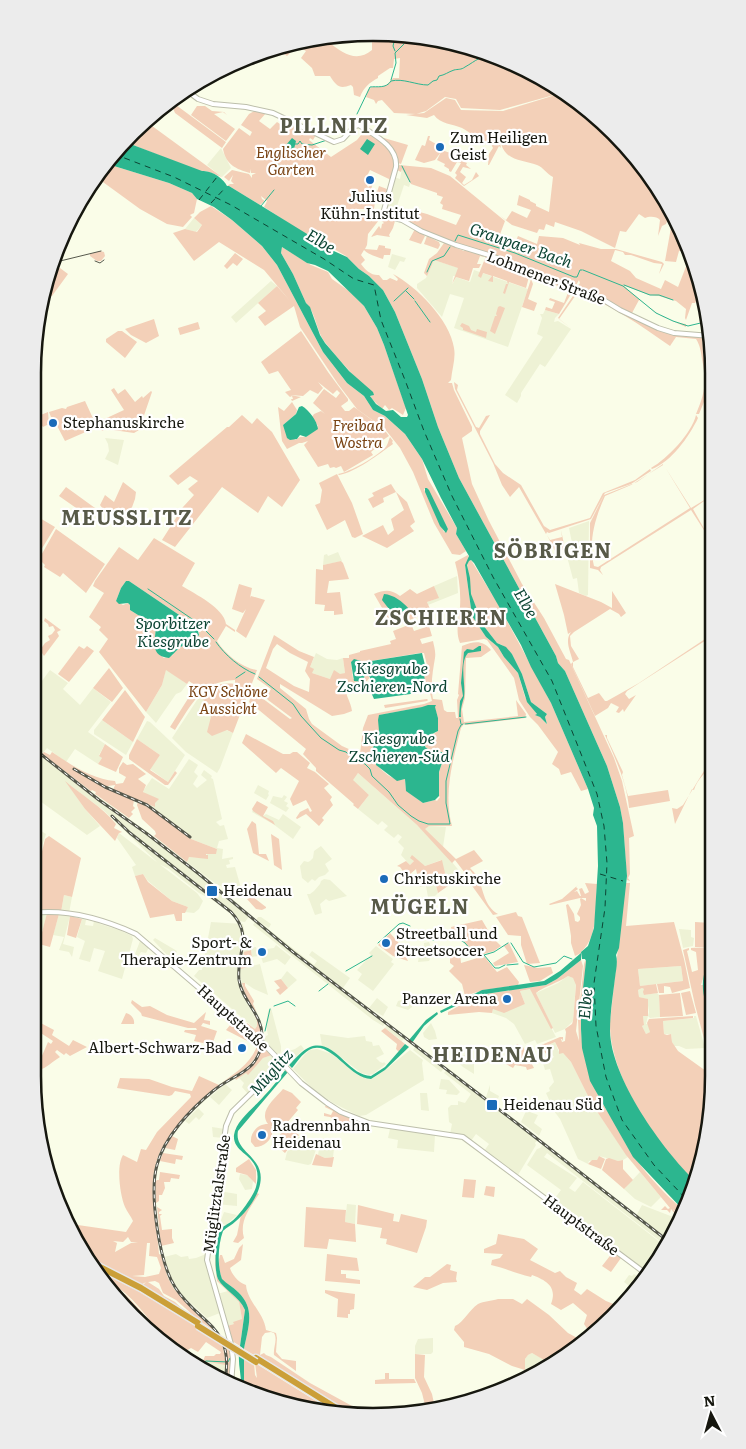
<svg xmlns="http://www.w3.org/2000/svg" width="746" height="1449" font-family="Literata,serif">
  <style>
    .built { fill: #eef2d5 }
    .green { fill: #f3d0b8; fill-rule: evenodd }
    .water { fill: #2cb68f; fill-rule: evenodd }
    .lines { fill: none; stroke-linecap: round; stroke-linejoin: round }
    .stream { stroke: #2cb68f; stroke-width: 1 }
    .ferry { stroke: #0d4534; stroke-width: 1; stroke-dasharray: 6 5; stroke-linecap: butt }
    .secondary-casing { stroke: #bdbfab; stroke-width: 6 }
    .highway-casing { stroke: #e8e8e7; stroke-width: 9 }
    .secondary { stroke: #fff; stroke-width: 4 }
    .highway { stroke: #cb9f38; stroke-width: 6 }
    .tram { stroke: #56584c; stroke-width: 1 }
    .rail-casing { stroke: #56584c; stroke-width: 3 }
    .rail { stroke: #fff; stroke-width: 1; stroke-dasharray: 4; stroke-linecap: butt }
    .highway-bridge-casing { stroke: #e8e8e7; stroke-width: 9; stroke-linecap: butt }
    .highway-bridge { stroke: #cb9f38; stroke-width: 6 }
    .poi-dot { fill: #1a6bb9; stroke: #fff; stroke-width: 2 }
    .labels { text-anchor: middle; stroke-width: 4.5; stroke-linejoin: round; paint-order: stroke }
    .poi-label { font-size: 15px; fill: #16170f; stroke: #fff; text-anchor: start }
    .park-label { font-size: 15px; font-style: italic; fill: #794313; stroke: #fff }
    .street-label { font-size: 15px; fill: #16170f; stroke: #fff }
    .water-label { font-size: 16px; font-style: italic; fill: #0d4534; stroke: #fff }
    .district-label { font-size: 20px; font-weight: bold; letter-spacing: 1px; fill: #585a48; stroke: #fff }
    .rim { fill: none; stroke: #16170f; stroke-width: 2.5 }
  </style>
  <rect width="100%" height="100%" fill="#fafde8"/>
  <path class="built" d="M221,148L231,168L222,177L207,165Z
    M402,168L410,184L409,187L404,185L397,206L386,209L394,177L400,179Z
    M194,218L202,225L196,232L185,229Z
    M392,254L406,258L404,262L400,261L395,270L388,267Z
    M434,260L459,268L456,276H453L452,284L453,283L456,277L470,282L474,270L528,289L508,347L454,328L464,298L450,294L442,317L417,288V284L426,278Z
    M271,281L277,286L236,323L231,317Z
    M545,310L559,314L555,318L554,322L558,321L571,329L545,367L540,364L521,393V396L517,403L505,395L543,337L537,334L542,318L540,314H543Z
    M105,438L124,440L118,465L105,459L109,451L108,444Z
    M589,521L588,595L586,596L579,593L577,578L573,579L565,549L568,548V544L572,543L569,528Z
    M338,552L342,561L323,565L324,555L327,554L328,556Z
    M457,576L458,593L428,605L427,602L438,598L434,586Z
    M33,614L43,622L33,634Z
    M316,653L327,659L337,660L343,658L345,673L330,679L312,673L310,667Z
    M166,669L187,684L181,692L176,694L156,723L146,712L162,685Z
    M50,670L68,683L63,689L80,705L93,688L111,702L88,732L105,744L99,755L102,758L98,764L75,749L66,762L47,748L43,753L33,745V693Z
    M199,697L209,704L212,713L226,730L233,733L220,768L217,773L186,752L172,738Z
    M102,720L133,742L126,755L94,734V730Z
    M147,721L150,722L185,755L168,782L150,769L160,755L137,739Z
    M33,747L91,792L143,829L238,904L250,915L245,922L238,921L225,907L199,893L169,869L159,864L103,810L67,783L85,809L100,826L87,835L33,796Z
    M189,759L198,765L194,772L198,776L193,784L197,788L207,780L201,775L204,770L212,776L211,778L213,779L222,819L216,822L220,826L224,825L228,839L219,841L217,848L223,849L222,859L233,857V859L229,860L230,864L226,865L227,868L235,867L241,888L227,892L225,888L216,884L187,862L188,857L208,858L206,853L217,849L191,839L146,806L147,804L155,807L143,791L152,778L169,789Z
    M358,773L417,825L447,856L466,879L448,886L441,860L425,866L414,861L410,865L401,855L404,848L398,842L402,837L398,834L394,838L384,830L388,826L382,821L378,825L358,809L369,795L352,780Z
    M258,785L269,791L268,794L269,795L266,800L254,793Z
    M284,795L287,797L284,801L288,803L286,806L289,808L286,812L270,803L273,796L282,798Z
    M253,810L263,816L266,814L279,820L283,814L301,827L293,839L273,824L252,812Z
    M33,826L46,834L40,852L39,864L33,891Z
    M429,826L446,827L443,847L424,829Z
    M119,833L197,893L203,901L199,909L194,913L185,912L188,907L172,901L148,881L143,874L135,876L132,867L136,865L117,838Z
    M321,846L332,859L325,864L329,871L325,875L319,877L315,881L312,879L308,883L302,878L300,866L304,861L308,862L310,861L313,858L314,851Z
    M423,872L425,877L435,882L438,893L435,896L428,897L426,886L420,887L417,874Z
    M324,879L330,880L347,896L329,901L326,899L320,904L322,913L315,915L307,894H310L314,891L320,884L321,881Z
    M64,895L72,897L69,913L61,912Z
    M47,913L43,930H40V924L35,923L36,914Z
    M59,914L70,916L63,944L74,947L72,957L69,952L59,950L64,937L53,935Z
    M258,917H261L271,924L269,928L258,921L314,965L317,961L309,955L312,951L350,978L343,988L386,1022L383,1026L373,1020L253,925Z
    M82,919L86,920L85,925L93,926L94,921L99,922L100,924L119,930L132,936L133,939L122,979L98,971L105,951L94,948L90,962L79,959L85,941L77,937Z
    M211,922L243,924L246,941H248V948L256,947L258,956L252,957L251,950L248,952L241,969L260,964L268,995L254,989L245,983H242L240,975L238,974L237,979L243,997L257,1021V1026L255,1029L194,976L199,970H202Z
    M679,929L691,930V937L694,938L693,946L683,948Z
    M155,938L177,951L174,957L168,956L153,940Z
    M140,941L149,947L146,953L141,952L138,957L135,954Z
    M429,942L431,947L430,959L429,961L418,962L420,949L424,948V943Z
    M276,945L291,957L285,965L277,959L263,963L259,950L274,948Z
    M376,946L393,959L391,962L394,964L373,991L358,980L362,974L357,970L371,955L369,953Z
    M681,966L683,981L640,986L638,969Z
    M287,971L297,980L288,988L281,979Z
    M568,976L573,978L576,983L573,1021L565,1029L555,1033L536,993L558,983Z
    M642,988L644,989V995L657,993L659,995L660,1017L650,1018L648,1016L646,1024H649L650,1032L646,1034L642,1026L644,1025L643,1016H648L649,1012L647,999L639,997L638,990Z
    M531,989L556,1037L537,1044L535,1040L525,1044L514,1024L506,1018L492,1013L493,1009L525,1004L520,991Z
    M412,997V1007L408,1010L396,1006L398,1001Z
    M377,998L388,1007L383,1016L369,1008Z
    M271,1008L281,1046V1051L279,1056L264,1041L266,1036L268,1035L266,1025L268,1011Z
    M694,1016H696L705,1048L686,1049L679,1046H674L672,1042L671,1034H664L663,1021L694,1018Z
    M431,1023L435,1031L437,1039L429,1040L424,1037L423,1033Z
    M388,1024L405,1037L402,1041L385,1028Z
    M320,1034L348,1038L365,1036L366,1041L372,1042L373,1046L379,1045L384,1054L376,1058L380,1062L383,1063L384,1062L386,1064L373,1074L369,1075L361,1073L334,1052L322,1046Z
    M555,1042L559,1052L563,1053L571,1062L592,1104L628,1157L623,1160L618,1161L599,1156L597,1160L589,1161L588,1164L578,1159L560,1119L554,1111L546,1093L550,1091L549,1088L554,1082L550,1069L545,1070L543,1063L554,1057L551,1053L548,1055L544,1047Z
    M301,1045L304,1049L289,1064L285,1059L286,1052L295,1049Z
    M416,1045L445,1067L441,1072L413,1050Z
    M317,1049L332,1054L358,1075L369,1079L373,1078L385,1070L410,1050L423,1060L422,1063L424,1080L366,1115L359,1116L333,1103L312,1088L293,1069L305,1054L310,1050Z
    M272,1055L278,1061V1064L248,1094L242,1087L244,1083L239,1078L263,1058Z
    M451,1055H467L466,1058L474,1060V1074L463,1067Z
    M448,1069L538,1139L535,1143L536,1145L518,1175L484,1151L489,1144L476,1134L471,1141L450,1134L452,1124L449,1122L448,1108L451,1105H458V1101L465,1103L471,1094L444,1073Z
    M441,1079L449,1080L460,1092L457,1095L446,1094L447,1090L439,1089Z
    M225,1084L232,1090L219,1105L210,1097Z
    M490,1085V1091L499,1096L496,1104L486,1097Z
    M420,1093H427L429,1111L421,1110Z
    M532,1105L533,1106L530,1112L538,1115L534,1123L542,1129L539,1136L521,1122L526,1111L529,1112Z
    M198,1108L204,1114L199,1120L196,1117L189,1124L185,1121Z
    M212,1127L225,1129L223,1138L213,1137Z
    M390,1129L435,1135L434,1152L397,1148L398,1140L388,1138Z
    M298,1137L318,1144L311,1164L308,1165L285,1160L287,1152Z
    M544,1143L636,1216L642,1205L681,1220L679,1226L665,1245L547,1153L544,1157L577,1178L569,1188L575,1192L583,1182L665,1246L646,1271L552,1202L561,1190L527,1165L537,1149L540,1148Z
    M322,1147L334,1149L333,1157L325,1158L318,1155L319,1149Z
    M640,1172L661,1197L651,1207L635,1199L624,1189Z
    M240,1174L247,1175L253,1181L252,1189L245,1190L244,1188L239,1179Z
    M219,1191L237,1194V1206L216,1204Z
    M347,1204L356,1205L355,1224L345,1222Z
    M224,1212L237,1215L226,1225L220,1223Z
    M176,1254L181,1257L188,1256L189,1259L196,1258L206,1254V1267L220,1313L207,1318L180,1293L170,1276L164,1257Z
    M641,1271L644,1274L633,1289L624,1282L629,1275L632,1276L634,1274L637,1276Z
    M228,1291L239,1302L242,1319L234,1324L227,1326L217,1294Z
    M433,1338V1352L431,1354H415V1346L418,1339Z
    M222,1342L224,1344L227,1359L226,1381L197,1366L203,1361L226,1364Z
    M532,1353L545,1360L544,1367L534,1374L525,1370V1359L528,1355Z"/>
  <path class="green" d="M395,33L461,44L523,67L561,93L500,110L461,108L456,99L445,97L426,111L416,114L394,113L382,100L378,101L376,104L374,100L366,97L368,90L372,87C385,87 384,88 393,78H399L400,58L394,59L393,68H390L378,76V78C369,83 364,87 360,97L354,95L353,87L351,85C340,89 337,87 330,76H315L312,68L301,58L306,51L297,46L287,56L276,48L327,36L330,37V43C342,53 357,63 372,50V35L370,34Z
    M562,93L566,98L567,97L597,117L643,166L688,243L690,251H679L676,262L665,261L672,222L667,221L666,224L662,226L658,236L660,220C657,216 649,216 645,218L639,214L626,232L620,231L615,248L581,231L555,222L554,227L546,224L544,230L539,229L537,233L512,225L499,215L506,220L512,211L527,218L531,210L517,205L519,195L530,200V201L536,204V206L549,212L553,177C547,174 543,167 537,165C523,160 505,161 501,143L499,141L497,142L500,143L501,148L499,146L489,165H488L489,154L493,148L490,142C478,141 473,134 462,128C453,124 440,124 434,115L427,118L406,115L424,113L446,98L455,100L461,110L503,111Z
    M176,105L226,142L222,148L175,113L173,108Z
    M197,106H205L212,111L224,112L227,115L223,112L214,114L235,129L226,141L191,115Z
    M256,110L267,112L259,121L270,129L277,122L283,126L287,120L316,135L313,140L310,138L309,140L331,157L357,140L365,130C376,138 397,149 395,166C394,171 392,177 390,181L389,179L370,170L366,178L369,179L367,186L369,187L371,181L373,182L371,190L377,192L379,186L387,189L388,191V194L381,192L379,199L382,201L381,204L375,202L374,209H355L354,213L357,215L381,212L383,215L368,234L367,245L365,249L377,250L379,245L385,246V248L391,249L390,255H384L383,259C377,257 369,255 364,250L361,255L365,260L361,264C365,270 372,276 379,275L383,280H387L390,278L397,281L398,279L393,274C416,286 450,320 454,348C456,358 452,369 451,380L448,383H452L454,390L472,427V431L462,438L472,484L489,521L522,584L544,618L566,659L569,660L614,758L622,781L634,836L629,838L630,874L628,878L630,881L627,880L623,823L620,807L607,766L565,671L558,663L556,656L459,478L438,427L422,379L395,312L383,290L385,288L383,290L369,276L359,269L346,256L334,249L325,247L264,207L267,201L261,196L262,199L265,201L260,205L229,186H227L230,184H234L231,181L233,175L229,181L224,177L232,170L249,174L252,178V175L256,173H251L250,169V173C236,169 226,165 223,149L239,128L250,136L252,132L241,125L249,114Z
    M155,113L148,123L222,177L206,171L202,172L125,142Z
    M428,136H430L429,140L436,144L437,146L438,143L444,145L442,150L450,153L467,163L466,165L471,169L463,167L460,172L466,177L462,183L464,185L472,180L476,172L479,176L464,186L455,178L457,175L455,173L461,163L457,162L451,172L449,171V169L444,166L445,164L437,160L441,152L435,160L424,163L415,160L422,145L425,146Z
    M384,138L408,145L401,164L398,163L383,140Z
    M107,161L114,166L169,183L192,193L197,199L194,213L190,215L192,217L183,227L167,224L140,209L96,177Z
    M399,165L431,168L450,176L505,221L499,237L515,243L518,236L537,244L539,236L563,238L580,245L579,243L601,249H616L662,262L664,264L659,274L662,264L654,263L631,255H625L623,252L615,250L611,261L630,271L636,278L661,289L665,280L678,287L687,264L692,267L693,264L701,293L695,303H692L686,320L685,318L686,309L676,301L659,296L649,295L623,285C641,301 662,322 686,324V327L663,317L639,300L632,313L634,315L577,287L580,283L579,280L575,287L428,233L407,221L408,209L427,214L456,225L461,215L442,209L443,205L440,203L443,197L437,195V193L411,184L402,169L401,172L397,170Z
    M211,206L232,220L262,246L277,265L323,352L347,383L364,396L373,410L385,416L405,434L422,459L428,479L457,528L456,534L466,551L460,555L452,554L434,523L413,472L400,448L385,429L357,409L338,384L300,327L294,306L265,326L258,317L266,311L258,303L277,286L290,301L264,270L219,242L194,261L173,233L185,229L197,232L202,225L194,218L200,212ZM427,488L448,529L444,532L425,492L424,489Z
    M385,217L397,220L398,222L395,221L393,228L389,235L390,237L377,235L371,237L379,226L381,229L382,224L384,223L387,226L382,221Z
    M415,229L425,236L421,244L409,240Z
    M427,236L439,242L440,245L438,249L424,244Z
    M445,243L464,251L465,249L483,255L484,257L480,256L477,264H481L479,268H473L469,281L456,277L452,284L458,268L434,260L427,276L424,273L429,259L437,253L444,243H445L465,249Z
    M282,247L311,265L328,272L332,279L349,291L364,306L377,328L384,345L406,408L403,415L392,408L389,410L385,405L382,409L370,397L373,395C369,387 361,383 354,376C344,365 333,353 324,341C316,330 316,313 306,303L293,274L281,253Z
    M100,251L104,252L105,256L101,261H97L90,256V254Z
    M235,253L243,259L237,266L233,263L227,269L224,266Z
    M486,256L530,273L526,288L509,282L505,294L503,293L506,284H508L507,281L493,276V282L488,281L492,276L483,273L481,278L478,276Z
    M60,268L68,274L52,296L42,295L49,271Z
    M533,275L574,289L559,314L545,310L546,307L552,309L555,302L549,300L550,298L564,303L569,290L533,277L532,279Z
    M531,279L533,284L528,299L537,303L534,311L522,307Z
    M577,290L604,300L656,328L702,336L703,353L708,379L706,397L699,414H696C705,393 707,382 702,359C701,352 700,345 696,339L676,337L670,346C640,325 611,305 578,292L559,319L572,329L558,318Z
    M500,306L505,308L495,334L490,331L495,316H497L496,314L498,307Z
    M154,319L159,336L146,343L131,335L125,329Z
    M198,322L200,329L180,335L178,328Z
    M462,323L469,326L471,330L476,332L477,329L487,332L486,338L463,330V328L460,326Z
    M118,331H122L137,342L125,358L106,342V339Z
    M301,331L328,372L348,399V401L341,406L345,411H349L354,407L383,428L389,436L380,442L379,439L374,442L377,447L371,452L373,455L344,472L341,466L336,468L334,467L330,468L328,464L318,467L304,445L308,441L302,443H299L287,449L282,441L278,407L284,411L292,402L297,410L296,414L283,425L295,440L300,437H306L318,426L312,417L314,414L321,411L325,414L313,403L324,389L336,398L340,393L337,390L333,394L318,382L323,388L318,394L310,390L303,396L290,395L301,397L292,401L291,399H293L292,396L290,397L285,392L291,390L278,371L269,374L261,362Z
    M703,342L711,364V393L708,391L710,380L704,352Z
    M454,382L458,385L457,390L476,427L479,428L486,416L490,415L480,431V434L495,464L503,473L521,485L544,526L550,530L590,518L603,493L635,480L650,469L651,471L631,484L605,493L591,519L549,533L547,532L546,534L519,487L510,497L502,485L493,463L455,389Z
    M114,388L118,394L125,389L135,402L142,396L143,398L151,391L152,392L139,430L134,433L106,429L102,431L98,422L124,410L111,390Z
    M85,401L97,427L65,441L54,420L55,418L51,417L49,412L62,408L66,409L67,407Z
    M48,412L49,424L43,427L36,417Z
    M242,415L252,424L257,418L272,432L300,480L282,507L268,496L258,513L222,487L175,547L162,540L183,507L194,495L188,489L198,481L190,476L178,485L169,476L227,427H229Z
    M696,415L698,418C689,437 671,462 652,469L651,468C667,459 692,433 696,415Z
    M390,437L393,441L392,442L393,444C379,454 356,472 339,475L338,474C350,472 376,457 385,448C388,445 388,441 390,437Z
    M663,464V465L631,485L605,496C595,518 588,542 594,566L598,567L690,508L665,467L691,508L711,496L693,509L711,541L691,510L601,567L600,570L603,575L598,570L590,568V523L604,495L637,482Z
    M337,474L352,503L363,534L355,538L352,537L345,520L327,530L315,505L320,503L322,490L319,483Z
    M123,482L136,492L135,499L127,521L110,511L106,513L100,505L105,495L114,502Z
    M391,484L396,492L407,502L415,522L410,526L414,531L387,548L362,536L383,525L388,535L394,530L391,519L404,510L396,492L383,498L384,502L373,508L368,499L374,496L372,493Z
    M66,487L95,508L79,510L59,496Z
    M38,517L55,527L38,555L33,556V523Z
    M56,529L105,564L86,593L63,573L60,577L44,567L45,565L39,559Z
    M561,530L565,549L556,553L547,535L550,540L562,537Z
    M154,538L195,563L182,586C195,594 224,608 226,624L235,630V632L226,626L217,641C225,654 242,668 257,670L233,733L227,730L212,736L207,732L212,713L206,709L209,704L199,697C210,686 220,682 235,684V680C202,681 191,705 175,730L170,727L196,686L189,681L187,684L166,670L162,685L146,712L99,652L108,639L99,630L101,627L89,617L104,593L93,586L95,581L119,547L138,560ZM126,581H129L197,627L201,632H199V635L174,651L173,655L164,658C147,646 159,635 155,622L138,615L130,610V605L128,603L123,605L116,601L121,588Z
    M468,555L469,558L465,565L472,616L486,637L498,647L504,657L518,673L525,697L537,714L536,715L540,717L547,724L545,717L547,714L531,702L522,674L512,654L502,645L497,643L483,625L471,595L467,562L471,560L498,604L551,703L588,789L581,791L571,772L561,775L559,769L552,764L558,752L538,725L530,717L519,700L514,678L487,640L484,639L460,643C455,631 459,619 460,607C461,592 459,576 455,562Z
    M341,561L343,563L349,579L329,581L327,593L340,592L343,614L334,615V611H324L325,605L315,604L316,569L323,570V565Z
    M239,584L252,588L250,598L251,596L265,600L246,638L236,631L246,609L243,613L232,609Z
    M555,584L601,602L612,608V591L626,613L621,617L619,614L610,609L574,632L570,636L571,646L579,659L573,662V667L588,698L599,693L605,701H607L639,683L711,635V637L627,691L625,694L629,699L636,695L624,712L623,709L619,713L616,712L619,707L611,703L608,708L595,716L571,664L573,662C571,652 564,641 571,632L568,634L564,615Z
    M434,586L439,598L427,602L431,611L393,627L374,594C385,590 390,589 400,596L410,589L417,594Z
    M45,618L61,630L57,632L59,636L44,656L40,650L45,643L50,640L48,636L52,634L55,630L53,626L49,627L48,624L44,621Z
    M411,624L414,631L429,626L432,636L420,639L422,644L433,641C434,646 436,652 435,658C433,670 430,685 433,699L442,700L444,710L447,712H455L456,718H458L457,700L459,695L458,694L462,646C473,642 482,639 491,650L481,657L466,658L465,698L462,709L464,722L518,716L516,700L526,714L525,718L467,725L464,724L461,728C453,761 443,792 452,826H429L425,829L456,859L474,850L483,861L470,868C473,871 477,875 478,878C484,891 484,906 498,914L493,915L470,883V881L475,879V877L470,870L465,873L455,860L452,863L417,825L358,773L353,780L369,795L358,809L353,805L354,804L316,771V768L303,754L306,749L249,702L253,689L263,696L262,698L290,719L292,718L268,700L266,697L271,689L257,679L274,635L299,651L314,657L310,667L314,669L312,673L330,679L334,670L340,674L345,673L343,658H349V655L360,652V651L391,644L390,641L396,639L393,631ZM277,644L290,653L308,662L305,671L310,679L309,692L294,686L266,668L273,649ZM420,653H424L427,665L424,668L427,671L424,675V687L426,688L425,692L430,693L432,701L424,704L368,715L363,728L360,754L342,746L312,724L309,719L306,709L280,688V684L332,716L344,714L352,711C351,702 345,695 345,686L367,681L370,677L365,674L364,679H353L351,662L359,660L361,662H365ZM434,705L438,718V731L426,739L425,747L431,751L442,752L443,760L439,772V796L440,797L437,801L435,800L423,803L406,790L405,779C394,782 384,773 376,764C376,753 377,743 379,732C380,726 378,721 380,715L385,714Z
    M79,646L84,649L87,646L94,651L69,682L58,674Z
    M109,668L123,688L112,702L93,688Z
    M125,690L145,717L133,742L102,720Z
    M427,699L428,700L427,701L385,708L384,705Z
    M246,734L283,754H290L293,752H297L310,763L307,768L315,772L329,784L324,788L332,797L330,800L333,805L322,818L324,820L319,826L306,814L297,819L296,818L300,812L308,808L310,812L312,811L306,800L293,806L290,799L299,781L281,768L276,773L242,743Z
    M605,735H607V738L623,772L622,775L628,796L668,790L670,801L629,808C627,783 615,758 605,735Z
    M137,739L160,755L150,770L168,782L175,771L177,773L168,785H165L129,759V755Z
    M105,744L123,757L116,772L98,764L102,758L99,756Z
    M44,752L50,755L52,752C71,765 92,779 115,781L116,784L123,783L126,777L119,773V768L123,762L127,765L133,764L146,774L138,779L146,785L143,792L159,799L155,803V807L113,790L115,785L108,786L107,788L134,800L133,806L135,808L131,812L133,814L129,818L98,796L95,794L96,792L92,790L91,791L42,754Z
    M712,758C711,770 697,778 694,790L692,789L675,824L672,808L677,809L683,805Z
    M65,781C82,795 102,807 116,824L114,828L122,832L119,833L115,841L85,809Z
    M257,801L268,807L263,816L273,821L275,825L253,811L252,809Z
    M138,802L147,805L191,839L217,849L216,854H206V855H208V859L189,857L187,862L154,836L156,834L155,831L142,819L137,805Z
    M252,821L256,824L259,854H266L269,861L253,853L247,829Z
    M271,834L279,839L282,870L274,865Z
    M49,836L81,858L72,897L64,895L61,912L33,911V871L38,868L45,839Z
    M412,855L425,866L442,860L448,886L438,893L435,882L425,877L423,872L417,874L416,869L409,875L412,879L410,881L400,867L397,866L406,861L410,865L414,861L410,858Z
    M143,874L148,882L172,901L188,907L185,913H182V921H176L174,914L150,918L135,876Z
    M585,883L597,884C595,907 599,936 581,952V947V953L575,956L571,943V936L566,905L568,904L574,914L575,921L578,922L580,920V917L577,914L581,905L580,899L581,898L586,901V898H580L550,905L549,904L562,899L578,885L576,887L578,889L574,892L577,891L580,896H581L579,889L582,888L585,894L589,892Z
    M625,883H630L626,926L674,922L684,959L690,988L672,993L670,987L664,986V993H659L657,984L683,981L681,966L638,969L640,986L656,984L658,993L644,995L643,992L644,989L642,988L638,990L639,997L648,999V1016H643L644,1025L642,1026L646,1034L650,1032L647,1023L649,1019L693,1016V1018L663,1021L664,1034L667,1035L671,1034L672,1042L678,1051L713,1076V1098L704,1154L701,1153L698,1156L702,1161V1164L695,1181C657,1145 609,1077 610,1022Z
    M253,897L266,907V908L262,910L256,909L247,899Z
    M516,912L518,916L522,917L540,963L527,964L521,945V936L508,935L496,917Z
    M47,913L59,914L50,947L39,944Z
    M70,916L82,919L76,938L67,935Z
    M482,920L492,937L501,946L494,951L484,954L472,951L463,941L452,938L451,927Z
    M695,922L712,923V947H695Z
    M390,933L398,942L408,961L393,956L378,945Z
    M509,943L518,962L495,966L493,963L509,953L504,946Z
    M712,947V960L708,964L701,985H703L706,1002L713,1022V1058L710,1055L709,1057L695,1005L683,950L689,948V950L687,951L692,972L698,970L696,952L691,950V948Z
    M251,950L252,957L248,958V967L241,969L244,952Z
    M450,953H460L461,963L484,956L497,972L507,967L519,982L518,985L483,990L465,996L462,984L449,971L454,966L450,963Z
    M581,960L583,966L576,1031L579,1041L578,1020L584,964L585,961H586C585,990 578,1020 583,1049C585,1062 595,1091 602,1103C607,1111 614,1120 618,1129C632,1159 658,1188 684,1211L682,1217L673,1209L675,1212V1214L671,1209L670,1213L667,1210H661L665,1206L668,1209L670,1208L626,1155L592,1104L571,1062L563,1053L559,1054V1050L555,1042L544,1047L548,1056L539,1046L560,1037H563V1041L562,1039H561L562,1042L565,1041L566,1032L565,1029L572,1024L573,1021L576,985L573,978L568,976C558,983 543,987 536,993L553,1028L551,1029L530,989L520,991L525,1004L504,1013L493,1009L492,1013L479,1012L448,1015V1012L478,995L546,985L557,979Z
    M524,965L538,968L551,967L553,973L540,981L530,982Z
    M281,979L288,988L280,995L276,990L280,988L274,981Z
    M242,983H245V986L254,1001L253,1004L257,1013L246,998Z
    M690,991L696,1013L686,1015L681,993Z
    M680,993L683,1016L660,1017L659,995Z
    M132,1000L142,1007L150,1006L167,1015L194,1023L206,1012L204,1020L210,1021V1025L203,1023L201,1026L217,1031L212,1045L194,1041L196,1035L184,1032L185,1030H197L196,1028H188L142,1016L141,1013L131,1003Z
    M252,1009L260,1025L261,1038L246,1025L247,1023L255,1029L257,1026V1021Z
    M126,1013C131,1014 135,1019 134,1024H121Z
    M33,1019L54,1030L52,1035L69,1046L73,1040L87,1047L70,1056L66,1053L64,1055L57,1050L55,1052L60,1057C53,1061 47,1068 39,1070L35,1067L41,1058L48,1042L51,1044L53,1041L33,1028Z
    M230,1020L235,1024L236,1022L260,1043C256,1070 233,1074 214,1089C193,1106 163,1137 156,1163C148,1191 157,1225 159,1254L161,1255L168,1278L174,1289L215,1331L201,1322L176,1300L163,1293L159,1283L155,1281L148,1282L159,1289L164,1296L175,1302L186,1312L142,1286L146,1282L141,1285L91,1260L71,1224L126,1232L133,1221C131,1216 127,1212 125,1207C120,1195 116,1166 123,1155L137,1162L141,1149L146,1150L157,1132L191,1097L190,1094L175,1091L172,1095L169,1096L117,1088L120,1078L149,1079L172,1087L192,1091L199,1076L219,1085C233,1074 251,1064 257,1046L226,1030L231,1024L228,1021ZM128,1237L131,1242L138,1243H131L115,1252L117,1243L113,1241L123,1242ZM147,1243H150L149,1256L157,1257L161,1268L159,1274L145,1277L132,1276L144,1275Z
    M385,1028L405,1044L399,1052L396,1049L397,1044L381,1031Z
    M262,1044L272,1055L263,1058L248,1075L246,1073L236,1080L235,1078C249,1070 260,1061 262,1044Z
    M517,1044L523,1047L534,1068L527,1070L526,1067L515,1065L513,1068L506,1064L512,1057L509,1054Z
    M283,1089L292,1093L301,1102L296,1108L298,1110L280,1131L271,1126C276,1136 266,1147 255,1147L251,1142C250,1132 258,1124 268,1124C258,1111 275,1099 283,1089Z
    M326,1105L357,1121V1127H354L330,1117L324,1116V1113L331,1115L333,1111L325,1107Z
    M287,1126L299,1135L285,1153L273,1143Z
    M172,1136L178,1139L175,1150L165,1148Z
    M163,1153L183,1156L182,1160L176,1159L175,1164L160,1161Z
    M316,1154L325,1158L334,1157L332,1167L312,1165Z
    M599,1156L605,1159L601,1169L588,1164L592,1160H597Z
    M609,1158L618,1161L623,1160V1169L633,1180L624,1189L602,1170L606,1159Z
    M249,1159L256,1170V1184L247,1175L236,1172V1168Z
    M160,1172L180,1175L179,1179L171,1178L170,1182H164L165,1188L162,1195H159V1201L156,1203L155,1182L157,1180H159Z
    M464,1179L476,1180L474,1198L462,1197Z
    M486,1186L495,1187L494,1197L484,1195Z
    M257,1193L259,1194C250,1208 239,1221 244,1238L238,1243L233,1242L237,1235L241,1215Z
    M358,1205L394,1214L393,1221L399,1222L401,1214L427,1220L426,1227L417,1253L386,1244L387,1239L380,1238L382,1228L357,1224Z
    M157,1207L162,1210L159,1212V1214H162L160,1216L162,1230L172,1229V1238L174,1243L161,1246Z
    M306,1207L346,1210L345,1222L355,1224L356,1242L329,1239L327,1249L304,1247Z
    M498,1234L524,1239L538,1249L530,1260L555,1273L560,1271L566,1277L577,1283L574,1290L581,1295L587,1289L606,1301L621,1307L614,1317L594,1331L588,1330L584,1324L587,1315L573,1303L561,1310L551,1304C558,1286 545,1280 532,1275L531,1277C517,1274 505,1268 491,1265L492,1260L500,1258L503,1254L484,1253V1249L496,1244Z
    M243,1244L241,1260L230,1268C232,1275 239,1283 246,1285C247,1301 264,1313 266,1330L276,1333L277,1338L276,1352L282,1359L296,1361V1371L274,1355C273,1347 278,1340 274,1333L271,1332L265,1333L262,1337L260,1355L264,1353L266,1355L271,1357L310,1383L363,1412L345,1411L244,1349C248,1327 256,1309 238,1292C233,1287 227,1284 222,1280L218,1264L220,1255H222L225,1263L234,1259L239,1248Z
    M216,1250C217,1259 214,1270 218,1279C224,1290 239,1296 245,1310L240,1346L232,1341L227,1326L234,1324L233,1322L242,1319L239,1302L217,1281L215,1265Z
    M613,1252L621,1258L611,1272L602,1266Z
    M327,1254L357,1258L359,1271L341,1270V1274H346V1278L360,1280V1284L325,1281Z
    M447,1264L451,1265L450,1270L457,1272L456,1279L457,1282L443,1283L427,1290L413,1287L425,1277H430Z
    M95,1269L138,1291L222,1342L226,1365L203,1361L205,1356H214L216,1354H220L221,1352L206,1342L198,1352L191,1348L181,1354C159,1337 146,1311 125,1293C113,1282 104,1286 95,1269Z
    M101,1280L126,1295L142,1312L160,1336Z
    M325,1290L355,1294L354,1309L350,1310V1314H348V1318L337,1317L338,1299L325,1293Z
    M498,1299H513L522,1304L527,1299L549,1315L568,1333L581,1340L544,1367V1360L532,1353L528,1355L525,1359V1370L512,1366L489,1354L464,1347V1342L454,1330L455,1326C464,1322 469,1310 478,1304C484,1301 491,1301 498,1299Z
    M224,1344L231,1349L232,1352L230,1374L228,1382H226L228,1365Z
    M415,1354L425,1355L424,1377L432,1394L435,1408L419,1413L418,1407L425,1405L422,1393L415,1378Z
    M244,1357L254,1363L255,1375L257,1378L255,1363L332,1411L306,1410L261,1396L246,1383L245,1391H244Z
    M385,1373H389V1379H414L416,1383L375,1384V1380L385,1379Z"/>
  <path class="water" d="M292,138L296,141L294,149L290,156H285L283,154L286,145Z
    M367,139L375,144L368,155L360,149Z
    M125,142L202,171C212,170 224,179 227,186H229L312,237L325,247L347,257L359,269L369,276L383,290L395,312L422,379L438,427L459,478L556,656L558,663L565,671L607,766L620,807L623,823L627,876L619,948L616,955C618,962 616,970 615,978C613,995 610,1013 610,1031C611,1078 662,1149 695,1181L684,1211L633,1157L590,1081L582,1048L581,1029V1007L586,961L585,959H582L581,952L588,946L594,928L598,866L597,826L593,815L594,808L588,789L551,703L531,667L521,645L474,563L471,560L469,561L467,565L470,578L471,594L483,625L497,643L506,647L512,654L522,674L531,702L547,714L545,717L547,724L540,717L535,715L537,714L527,702L518,673L504,657L498,647L486,637L472,616L465,565L469,556L456,534L457,528L441,498L422,459L405,434L385,416L373,410L364,396L347,383L323,352L277,265L262,246L232,220L214,207L197,199L192,193L169,183L114,166L107,161ZM282,247L307,263L315,265L328,271L364,306L377,328L384,345L408,415L407,417H401L393,410L386,411L376,404L370,396L374,395L373,392L349,371L325,343L320,335L310,307L306,303L293,274L281,253Z
    M302,406C309,410 317,421 318,429L306,437L300,435L297,439L290,440L287,438L283,425L296,414L299,407Z
    M425,488H427L429,490L448,529L446,533L440,526L425,492Z
    M126,581H129L197,627L199,635L191,644C181,643 176,652 169,658C145,655 159,634 155,622L138,615L130,610V605L128,603L119,604L116,601L121,588Z
    M384,594C394,595 402,601 409,609L399,613L389,609L382,600Z
    M479,646H481V651L468,653C459,663 466,685 464,697C462,704 460,710 461,717H459L460,701L463,696L461,683L464,652L467,649L473,650Z
    M422,653L425,665L424,667L425,692L374,699L370,690V677L365,674L363,682L354,681L351,662L354,659L365,662Z
    M428,705H436L435,707L438,718V731C429,735 427,738 425,747L431,751L442,752L443,760L439,772V796L435,800L423,803L406,791L405,779L397,781L376,765V755L373,748L379,731L378,720L379,715L422,707Z
    M581,953V960L557,979L546,985L479,995L441,1013L440,1011L482,990L544,981L560,971Z
    M712,960L713,1022C704,1004 696,977 712,960Z
    M437,1012L438,1014L424,1026L412,1043L409,1040L426,1020Z
    M405,1044L409,1047L385,1070L371,1079C349,1079 330,1038 309,1050C302,1054 297,1062 292,1068L289,1065C295,1059 302,1050 310,1047C335,1038 348,1076 371,1076L385,1067Z
    M286,1069L288,1072L238,1131C235,1146 249,1152 256,1163C270,1182 250,1209 236,1221C232,1225 227,1227 223,1231C218,1245 217,1265 222,1279C227,1284 233,1287 238,1292C256,1309 248,1327 244,1349L240,1346L245,1310C239,1296 224,1290 218,1279C214,1271 215,1237 220,1230C222,1226 229,1224 232,1221C239,1216 254,1195 256,1187C265,1154 232,1156 234,1135C236,1120 255,1107 264,1096C272,1088 279,1078 286,1069Z
    M239,1354L244,1357V1391L241,1390C242,1377 238,1366 239,1354Z"/>
  <g class="lines">
    <path class="stream" d="M406,42L408,40H413L415,36
      M395,51L393,46L395,38
      M391,80L396,63L395,53L404,44
      M357,114L370,87C377,86 386,89 391,81C403,78 416,85 428,85L433,81L437,80L439,76C445,75 448,72 454,70C458,69 461,70 465,67C476,61 481,54 495,57
      M295,144H298L300,141L302,144L312,145L327,140
      M402,166L410,182
      M284,177L287,174L286,169L281,167L275,162L277,160L281,159V154H284
      M261,206L274,190
      M455,241L458,235L515,253L574,277H577L580,270H582
      M583,270L623,286L656,313L673,321L688,326L709,321
      M427,272L432,261L444,256L450,247
      M624,285L650,295H659L673,300
      M406,291L414,299
      M394,301L408,288
      M415,301L430,322
      M148,589L198,623L214,639
      M216,642C225,655 240,668 255,674
      M259,677L293,704L301,716L321,738L339,750L346,752L350,756L365,764L370,769L372,776L389,792L398,805L411,816L419,821L428,824H450L446,803V781L458,731L461,725L463,724
      M236,678L245,672
      M460,719L461,724
      M465,724L526,717
      M420,931L430,939
      M433,940L445,938L459,939L465,943L471,950L484,955L494,952L508,943
      M378,943L399,924L403,923L410,926
      M511,943L523,962L534,967L556,963L564,956L572,959
      M484,955L495,968H499L505,965
      M507,965L518,964
      M346,971L372,956
      M319,991L328,984
      M274,1006L288,1001L295,1006
      M265,1031L270,1009
      M182,1357L184,1359
      M197,1366L206,1361L228,1362L230,1358L232,1359"/>
    <path class="ferry" d="M114,154L174,177L231,205L324,259L354,279L374,285L381,320L405,380L424,431L452,496L493,577L552,681L597,794L604,826L607,863L605,908L594,983L596,1026L606,1077L622,1120L654,1165L688,1201
      M199,200L217,177
      M211,203L226,187
      M600,874L623,881"/>
    <defs>
      <path id="secondary" d="M186,90L198,99L213,104L246,107L273,113L334,142L343,139L355,126L359,125C374,135 398,146 396,167L384,210L387,216L402,220L421,231L456,245L492,256L532,273L559,282L602,299L620,310L658,328L674,333L711,336
        M33,913C67,909 105,920 136,934L261,1041L301,1083L327,1103L341,1112L369,1123L463,1137L645,1273
        M231,1384L233,1359L231,1344L207,1260L226,1126L232,1112L278,1067L282,1060"/>
      <path id="highway" d="M92,1263L141,1288L198,1323
        M256,1358L341,1411"/>
    </defs>
    <use href="#secondary" class="secondary-casing"/>
    <use href="#highway" class="highway-casing"/>
    <use href="#secondary" class="secondary"/>
    <use href="#highway" class="highway"/>
    <path class="tram" d="M95,261L100,263L104,260
      M52,263L101,251"/>
    <defs>
      <path id="rail" d="M33,748L99,800L146,833L199,874L293,952L531,1134L668,1241
        M74,769L105,787L147,805L190,837
        M112,816L130,833L231,912C254,936 236,953 239,980C242,1002 264,1015 262,1039C260,1072 235,1073 213,1091C191,1109 164,1137 157,1165C149,1193 159,1262 175,1287C198,1324 235,1325 225,1381"/>
    </defs>
    <use href="#rail" class="rail-casing"/>
    <use href="#rail" class="rail"/>
    <defs>
      <path id="highway-bridge" d="M198,1326L256,1362"/>
    </defs>
    <use href="#highway-bridge" class="highway-bridge-casing"/>
    <use href="#highway-bridge" class="highway-bridge"/>
  </g>
  <g class="poi-dot">
    <circle cx="440" cy="147" r="5"/>
    <circle cx="370" cy="180" r="5"/>
    <circle cx="53" cy="423" r="5"/>
    <circle cx="384" cy="879" r="5"/>
    <rect x="206" y="885" width="12" height="12" rx="2.5"/>
    <circle cx="386" cy="943" r="5"/>
    <circle cx="262" cy="952" r="5"/>
    <circle cx="507" cy="999" r="5"/>
    <circle cx="242" cy="1048" r="5"/>
    <rect x="486" y="1099" width="12" height="12" rx="2.5"/>
    <circle cx="262" cy="1135" r="5"/>
  </g>
  <g class="labels">
    <g class="poi-label">
      <text x="450" y="143">Zum Heiligen<tspan x="450" dy="17">Geist</tspan></text>
      <text x="370" y="202" text-anchor="middle">Julius<tspan x="370" dy="17">Kühn-Institut</tspan></text>
      <text x="63" y="428">Stephanuskirche</text>
      <text x="394" y="884">Christuskirche</text>
      <text x="223" y="896">Heidenau</text>
      <text x="396" y="939">Streetball und<tspan x="396" dy="17">Streetsoccer</tspan></text>
      <text x="252" y="948" text-anchor="end">Sport- &amp;<tspan x="252" dy="17">Therapie-Zentrum</tspan></text>
      <text x="497" y="1004" text-anchor="end">Panzer Arena</text>
      <text x="232" y="1053" text-anchor="end">Albert-Schwarz-Bad</text>
      <text x="503" y="1110">Heidenau Süd</text>
      <text x="272" y="1131">Radrennbahn<tspan x="272" dy="17">Heidenau</tspan></text>
    </g>
    <g class="park-label">
      <text x="291" y="158">Englischer<tspan x="291" dy="17">Garten</tspan></text>
      <text x="358" y="431">Freibad<tspan x="358" dy="17">Wostra</tspan></text>
      <text x="228" y="697">KGV Schöne<tspan x="228" dy="17">Aussicht</tspan></text>
    </g>
    <g class="street-label">
      <text transform="translate(546 278) rotate(21)" y="5">Lohmener Straße</text>
      <text transform="translate(233 1018) rotate(42)" y="5">Hauptstraße</text>
      <text transform="translate(217 1194) rotate(-82)" y="5">Müglitztalstraße</text>
      <text transform="translate(581 1225) rotate(37)" y="5">Hauptstraße</text>
    </g>
    <g class="water-label">
      <text transform="translate(321 241) rotate(31)" y="6">Elbe</text>
      <text transform="translate(521 245) rotate(19)" y="6">Graupaer Bach</text>
      <text transform="translate(526 603) rotate(60)" y="6">Elbe</text>
      <text x="173" y="629">Sporbitzer<tspan x="173" dy="18">Kiesgrube</tspan></text>
      <text x="392" y="674">Kiesgrube<tspan x="392" dy="18">Zschieren-Nord</tspan></text>
      <text x="399" y="744">Kiesgrube<tspan x="399" dy="18">Zschieren-Süd</tspan></text>
      <text transform="translate(585 1004) rotate(-85)" y="6">Elbe</text>
      <text transform="translate(271 1072) rotate(-48)" y="6">Müglitz</text>
    </g>
    <g class="district-label">
      <text x="334" y="133">PILLNITZ</text>
      <text x="127" y="525">MEUSSLITZ</text>
      <text x="553" y="558">SÖBRIGEN</text>
      <text x="441" y="625">ZSCHIEREN</text>
      <text x="420" y="914">MÜGELN</text>
      <text x="493" y="1062">HEIDENAU</text>
    </g>
  </g>
  <path d="M0 0H746V1449H0ZM373 41H373A332 332 0 0 1 705 373V1076A332 332 0 0 1 373 1408H373A332 332 0 0 1 41 1076V373A332 332 0 0 1 373 41Z" fill="#ececec" fill-rule="evenodd"/>
  <path class="rim" d="M373 41H373A332 332 0 0 1 705 373V1076A332 332 0 0 1 373 1408H373A332 332 0 0 1 41 1076V373A332 332 0 0 1 373 41Z"/>
  <g transform="translate(711 1414) rotate(354)" stroke="#ffffff" stroke-width="4" paint-order="stroke">
  <path d="M0-4L9 19L0 12L-9 19Z" fill="#16170f"/>
  <text y="-8" font-size="14" font-weight="bold" text-anchor="middle" fill="#16170f">N</text>
  </g>
</svg>
